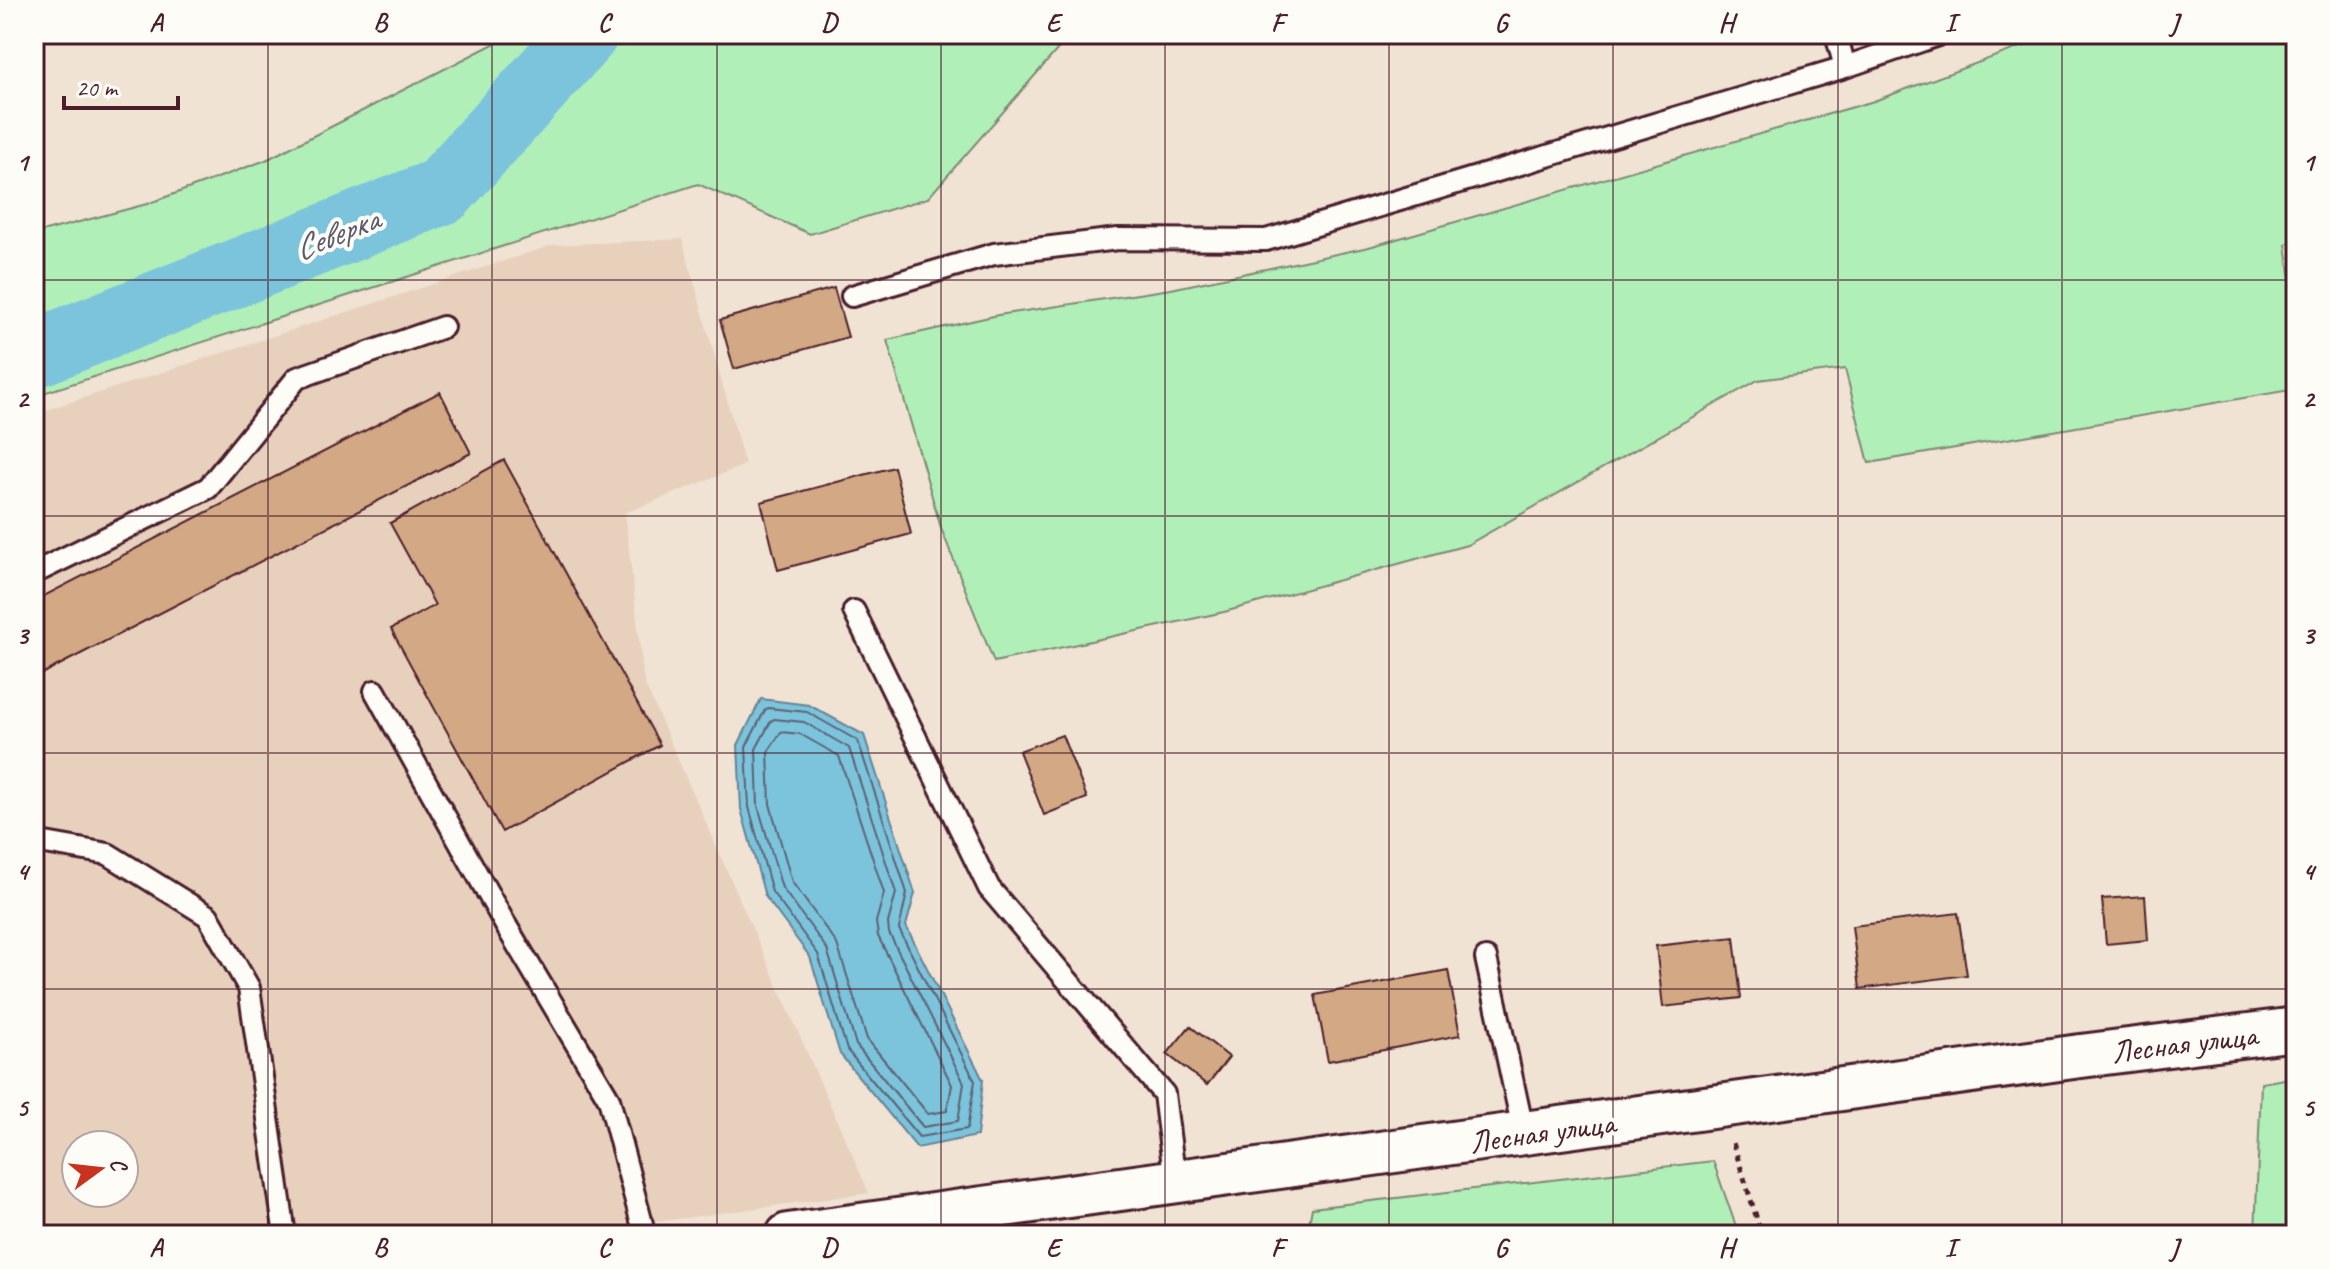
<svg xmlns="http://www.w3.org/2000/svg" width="2330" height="1269" font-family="Caveat,sans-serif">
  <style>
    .built { fill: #e7d1bc; fill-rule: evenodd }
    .green { fill: #b0f0b8; stroke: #7d8872; stroke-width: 2 }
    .water { fill: #7bc4dc; stroke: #678295; stroke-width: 2 }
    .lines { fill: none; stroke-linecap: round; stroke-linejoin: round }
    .shore { stroke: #5e6172; stroke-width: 2 }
    .river { stroke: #7bc4dc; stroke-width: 68 }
    .building { fill: #d3a884; stroke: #4a1f2b; stroke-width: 2 }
    .service-casing { stroke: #4a1f2b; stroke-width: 26 }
    .minor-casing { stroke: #4a1f2b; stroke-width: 48 }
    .path { stroke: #4a1f2b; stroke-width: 5; stroke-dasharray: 6 6; stroke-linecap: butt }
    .service { stroke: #fdfcf7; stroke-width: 20 }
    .minor { stroke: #fdfcf7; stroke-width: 42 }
    .grid { fill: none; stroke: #4a1f2b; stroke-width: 2; stroke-opacity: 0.55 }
    .labels { text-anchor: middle; stroke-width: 8; stroke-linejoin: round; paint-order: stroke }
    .street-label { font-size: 32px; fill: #4a1f2b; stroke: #fdfcf7 }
    .water-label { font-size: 34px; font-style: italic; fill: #5b5969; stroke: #fdfcf7 }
    .neatline { fill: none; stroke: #4a1f2b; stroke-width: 3 }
    .grid-label { font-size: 26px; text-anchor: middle; font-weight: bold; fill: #4a1f2b }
  </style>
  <rect width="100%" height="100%" fill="#f0e3d4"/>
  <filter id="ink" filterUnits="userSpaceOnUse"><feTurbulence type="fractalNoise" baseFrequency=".0125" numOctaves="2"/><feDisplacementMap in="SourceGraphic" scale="16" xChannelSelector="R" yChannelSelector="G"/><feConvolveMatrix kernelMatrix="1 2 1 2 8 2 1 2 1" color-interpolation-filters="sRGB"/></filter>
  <g filter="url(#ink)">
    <path class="built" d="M682,239L745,465L625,513L644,682L869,1193L560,1235H34V414L553,245ZM76,1145H124V1193H76Z"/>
    <path class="green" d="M513,34H1071L928,198L810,234L698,184L34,396V234L147,204L266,160Z
      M2056,34H2296V241L2286,244L2296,315V389L1869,463L1845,369L1758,380L1467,545L1224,612L994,662L941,528L887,340L998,315L1171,289L1369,247L1874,101Z
      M2296,1077V1235H2255L2261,1083Z
      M1713,1161L1739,1235H1307L1312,1208Z"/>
    <path class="water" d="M761,699L809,705L864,735L915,893L906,926L983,1080L977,1136L917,1148L840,1054L810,957L765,896L741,809L738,745Z"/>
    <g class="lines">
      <path class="shore" d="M768,708L807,712L858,741L907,893L899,929L975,1081L967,1129L919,1137L847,1050L818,954L772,892L749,807L746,747L765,710Z
        M774,719L804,722L849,748L896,893L888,923L889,933L964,1083L958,1121L923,1127L856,1045L827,949L782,888L758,806L756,749L771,721Z
        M781,732L800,734L839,756L884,893L876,922L878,936L952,1085L947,1111L928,1114L867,1039L837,944L792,882L770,804L768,752Z"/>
      <path class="river" d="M34,354L442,191L584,34"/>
    </g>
    <path class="building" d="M834,288L848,337L734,369L720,320Z
      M440,392L471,453L34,678V601Z
      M504,460L660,745L502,832L391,629L435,605L390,523Z
      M894,467L911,534L778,570L761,502Z
      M1062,735L1087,798L1044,815L1019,751Z
      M2145,896L2148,940L2106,944L2102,899Z
      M1958,913L1967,975L1860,989L1852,926Z
      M1734,937L1741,998L1663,1007L1656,946Z
      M1448,970L1460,1035L1328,1061L1315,995Z
      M1190,1026L1229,1057L1207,1085L1167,1054Z
      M1195,1228L1196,1235H1159Z"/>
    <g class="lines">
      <defs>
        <path id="service" d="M1836,34L1845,67
          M852,296L994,254L1118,239L1266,240L1845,67L1941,34
          M34,573L208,488L297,378L443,327
          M854,611L989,888L1164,1094L1175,1182
          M375,691L505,924L609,1099L642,1224L641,1235
          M34,841L108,854L208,916L249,988L285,1235
          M1486,958L1524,1134"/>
        <path id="minor" d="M788,1235L2073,1057L2296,1029"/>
      </defs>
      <use href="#service" class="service-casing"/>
      <use href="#minor" class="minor-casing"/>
      <path class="path" d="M1733,1143L1762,1235"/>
      <use href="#service" class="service"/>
      <use href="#minor" class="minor"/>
    </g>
  </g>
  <path class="grid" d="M268,34V1235M492,34V1235M717,34V1235M941,34V1235M1165,34V1235M1389,34V1235M1613,34V1235M1838,34V1235M2062,34V1235M34,280H2296M34,516H2296M34,753H2296M34,989H2296"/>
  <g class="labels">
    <g class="street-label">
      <text transform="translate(2184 1043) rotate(-7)" y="11">Лесная улица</text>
      <text transform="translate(1542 1132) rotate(-8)" y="11">Лесная улица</text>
    </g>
    <g class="water-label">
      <text transform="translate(336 233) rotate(-22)" y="12">Северка</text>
    </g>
  </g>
  <rect width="2330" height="1269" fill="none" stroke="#fdfcf7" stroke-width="88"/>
  <g transform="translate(100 1169) rotate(75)"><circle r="38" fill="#fdfcf7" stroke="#b5a4a5" stroke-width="2"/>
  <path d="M0-6L14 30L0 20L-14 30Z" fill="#c8321e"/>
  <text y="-12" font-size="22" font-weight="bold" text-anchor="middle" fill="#4a1f2b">С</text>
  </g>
  <path d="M64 96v12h114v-12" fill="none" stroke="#4a1f2b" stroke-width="4"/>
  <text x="76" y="96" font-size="24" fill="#4a1f2b" stroke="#fdfcf7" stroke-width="6" paint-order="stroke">20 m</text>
  <rect x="44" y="44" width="2242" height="1181" class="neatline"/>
  <g class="grid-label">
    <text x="156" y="31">A</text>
    <text x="380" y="31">B</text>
    <text x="604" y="31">C</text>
    <text x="829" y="31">D</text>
    <text x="1053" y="31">E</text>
    <text x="1277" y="31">F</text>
    <text x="1501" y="31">G</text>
    <text x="1726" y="31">H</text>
    <text x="1950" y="31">I</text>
    <text x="2174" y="31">J</text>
    <text x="22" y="171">1</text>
    <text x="2308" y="171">1</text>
    <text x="22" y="407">2</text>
    <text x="2308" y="407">2</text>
    <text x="22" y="644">3</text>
    <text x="2308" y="644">3</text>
    <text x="22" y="880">4</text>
    <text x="2308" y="880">4</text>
    <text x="22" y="1116">5</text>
    <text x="2308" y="1116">5</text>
    <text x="156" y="1256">A</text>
    <text x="380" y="1256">B</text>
    <text x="604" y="1256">C</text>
    <text x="829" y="1256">D</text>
    <text x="1053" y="1256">E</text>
    <text x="1277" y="1256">F</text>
    <text x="1501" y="1256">G</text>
    <text x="1726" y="1256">H</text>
    <text x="1950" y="1256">I</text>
    <text x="2174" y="1256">J</text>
  </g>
</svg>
